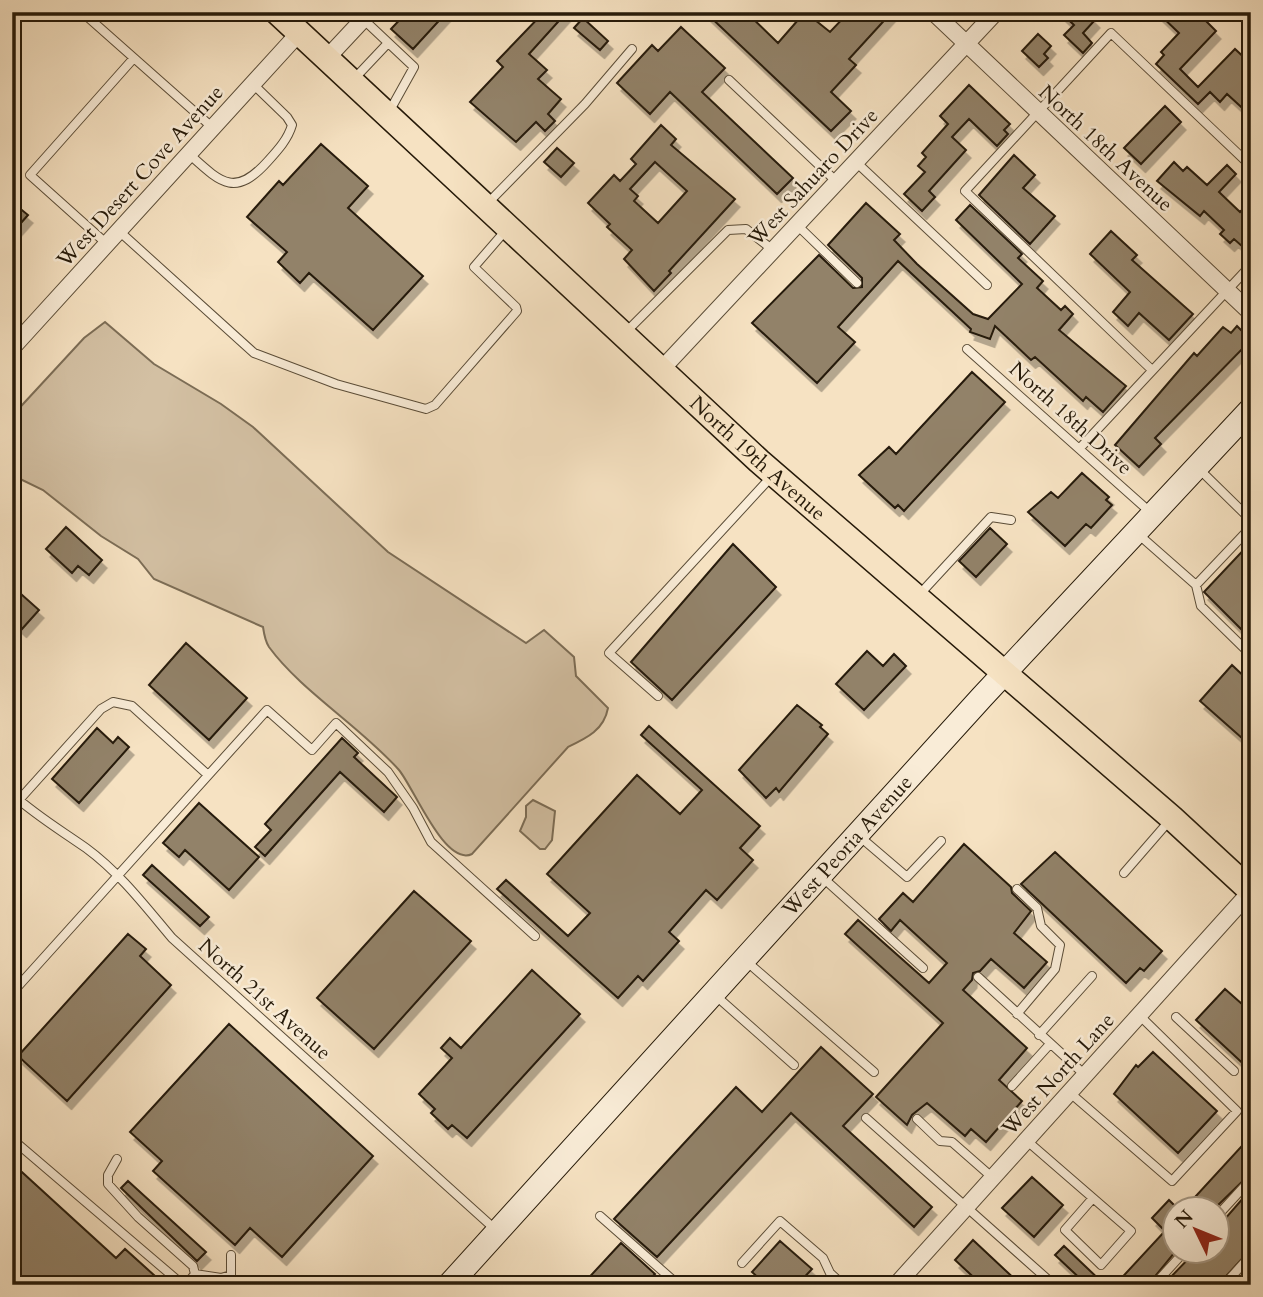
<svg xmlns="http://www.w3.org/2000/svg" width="1263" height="1297" font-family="Cardo,serif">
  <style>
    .green { fill: #d3c0a3; stroke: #7c6d56; stroke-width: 2 }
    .building { fill: #928269; stroke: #261a09; stroke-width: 2; fill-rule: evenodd; filter: url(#shadow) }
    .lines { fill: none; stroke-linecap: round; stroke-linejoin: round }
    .lane-casing { stroke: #5a4c37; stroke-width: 10 }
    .street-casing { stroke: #5a4c37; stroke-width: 18 }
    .secondary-casing { stroke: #261a09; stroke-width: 25 }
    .primary-casing { stroke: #261a09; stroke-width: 27 }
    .lane { stroke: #f9ecd7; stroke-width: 8 }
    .street { stroke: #f9ecd7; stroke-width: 16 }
    .secondary { stroke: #f9ecd7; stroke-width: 23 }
    .primary { stroke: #f6e2c2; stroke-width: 24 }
    .labels { text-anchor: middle; stroke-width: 5; stroke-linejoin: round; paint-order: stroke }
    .street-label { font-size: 21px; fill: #261a09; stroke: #f9ecd7 }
  </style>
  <defs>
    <filter id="shadow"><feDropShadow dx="4.5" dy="8" stdDeviation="0" flood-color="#0004"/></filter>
  </defs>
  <rect width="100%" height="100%" fill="#f6e2c2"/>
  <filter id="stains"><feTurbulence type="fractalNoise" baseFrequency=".00286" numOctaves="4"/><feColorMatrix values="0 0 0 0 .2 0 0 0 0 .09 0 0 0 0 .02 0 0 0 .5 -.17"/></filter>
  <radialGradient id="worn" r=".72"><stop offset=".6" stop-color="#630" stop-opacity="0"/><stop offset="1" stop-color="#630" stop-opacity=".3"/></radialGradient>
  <path class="green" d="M105,322L154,364L221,404L253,427L388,552L526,643L544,630L574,657L576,676L608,708C604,730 587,738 568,747L472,854C445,867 414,788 399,770C361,727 301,691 269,647C265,641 264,634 263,627L154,579L138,559L101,536L43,490L12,475V416L84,338Z
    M533,800L555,811L552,840L545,849H540L520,831L526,817V806Z"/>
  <path class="building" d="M407,12H447L413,49L391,29Z
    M544,12H567L529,54L547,70L538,79L561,99L548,114L555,121L545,131L536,122L516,142L470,102L503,67L497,61Z
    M705,12H746L778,43L805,12L830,32L849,12H892L849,59L856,65L831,92L851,111L831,131Z
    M1060,12H1087L1095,20L1083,33L1092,43L1083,53L1064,35L1074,25Z
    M1157,12H1197L1216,31L1180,69L1198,87L1235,49L1251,64V116L1227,94L1220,102L1210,92L1198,104L1156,64L1164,55L1161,52L1179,33Z
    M583,18L608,41L600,50L574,28Z
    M681,27L725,68L702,92L793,178L777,194L670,92L650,114L617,83L652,45L658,51Z
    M1038,34L1051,46L1044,54L1048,58L1039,67L1022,51Z
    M969,85L1010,124L1004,130L1008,134L997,146L969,119L952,137L966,150L929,191L935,197L922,211L904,194L925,172L918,166L926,157L922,153L948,124L940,116Z
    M1165,106L1181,122L1141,164L1124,148Z
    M661,125L676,139L671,145L735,199L669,271L671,273L654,291L624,259L632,250L607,227L610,224L588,203L614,175L620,181L636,164L631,159ZM655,162L687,191L658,223L634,201L638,196L630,189Z
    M321,144L368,186L348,208L423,276L373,330L309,273L300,283L278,262L287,252L247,217L279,181L283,185Z
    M557,148L574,163L561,177L544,162Z
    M1014,155L1035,175L1023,188L1055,216L1030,244L979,195Z
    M1174,162L1183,171L1187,167L1207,185L1227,165L1236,174L1219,192L1240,212L1251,201V254L1234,239L1230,243L1220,234L1224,230L1204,211L1200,216L1157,181Z
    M12,202L28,215L12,233Z
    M866,203L900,234L894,240L917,264L973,314L988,319L1022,284L956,220L970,205L1022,254L1018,258L1043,281L1037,288L1061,310L1065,306L1073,314L1059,330L1126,386L1103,412L1086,397L1083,401L1035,357L1031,360L995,326L990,339L970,332L971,329L898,261L838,327L855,342L817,383L752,323L819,255L853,288L862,287V278L828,245Z
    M1111,231L1137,255L1132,260L1193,314L1169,340L1139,313L1128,326L1113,312L1130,292L1090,254Z
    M1237,326L1251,340L1155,438L1161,444L1139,467L1115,445L1194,353L1197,356L1223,327L1231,333Z
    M972,372L1005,402L904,511L898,505L895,508L859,475L889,447L896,454Z
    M1082,473L1109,497L1106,500L1112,505L1091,528L1086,524L1065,546L1028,512L1051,492L1058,498Z
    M66,527L102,560L89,575L78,566L72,573L46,549Z
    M990,528L1007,544L976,577L959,561Z
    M1251,542V639L1204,592Z
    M733,544L776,587L672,700L631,662Z
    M12,586L39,610L22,629L12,620Z
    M186,643L247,698L209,740L149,685Z
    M867,651L883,666L894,654L906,666L864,710L836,684Z
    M1232,665L1251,683V746L1200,701Z
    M797,705L822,725L820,727L828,734L779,792L776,788L766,798L739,770Z
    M649,726L760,826L740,848L753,860L717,900L706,890L669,932L679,941L643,981L638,976L618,998L497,889L506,880L568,936L590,913L547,874L637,775L680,814L702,790L641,735Z
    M97,728L113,743L118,737L129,747L79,803L52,779Z
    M342,738L358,753L354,757L397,797L384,812L340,772L265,856L255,847L271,830L265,824Z
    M199,803L259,857L229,890L185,850L179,857L163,843Z
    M964,844L1011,887L1012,893L1031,911L1014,933L1047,962L1024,988L991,959L980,971L973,973L972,980L963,990L1027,1048L999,1080L1022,1101L986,1142L971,1129L965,1136L927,1103L912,1115L907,1125L876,1097L943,1023L845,934L858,920L929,983L947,963L900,920L891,931L879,919L903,893L913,902Z
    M1055,852L1162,951L1144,971L1140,968L1126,983L1021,884Z
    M152,865L209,917L200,926L143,875Z
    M414,891L471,941L374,1049L317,998Z
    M128,934L146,949L140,956L171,985L67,1101L18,1056Z
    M532,970L580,1014L467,1138L452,1125L448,1129L431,1113L435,1109L419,1094L452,1058L441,1048L450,1038L461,1048Z
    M1225,989L1251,1012V1071L1196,1020Z
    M229,1024L373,1156L282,1257L250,1228L235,1245L153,1171L162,1161L130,1132Z
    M821,1047L873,1094L843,1126L932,1207L914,1227L791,1113L657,1257L614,1219L736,1087L762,1112Z
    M1153,1052L1217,1111L1178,1153L1114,1094L1136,1065L1138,1067Z
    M1251,1136V1173L1214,1209H1184Z
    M12,1163L116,1258L125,1249L165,1285H12Z
    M1032,1177L1063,1205L1034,1237L1002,1208Z
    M128,1181L206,1252L197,1261L121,1188Z
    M1251,1189V1249L1218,1285H1163L1196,1251H1217V1228Z
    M1169,1200L1175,1206V1252L1148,1285H1115L1165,1231L1152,1218Z
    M973,1240L1021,1285H982L955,1260Z
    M780,1241L812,1269L797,1285H766L752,1272Z
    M621,1243L655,1274L644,1285H582Z
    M1064,1246L1105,1285H1087L1055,1255Z
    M1251,1265V1285H1233Z"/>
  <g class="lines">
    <defs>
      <path id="lane" d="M82,12L213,128
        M363,19L414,67L389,112
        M354,79L388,43
        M729,80L837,182
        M189,154C221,183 235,198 268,161C278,150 288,139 292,125L287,117L253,84
        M856,162L987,285
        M487,204L585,104L632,49
        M797,225L857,283
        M119,231L254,353L336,384L426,409L435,405L517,311L516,307L474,267L506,230
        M107,244L30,175L133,59
        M625,333L728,230L746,229L773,250
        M967,349L1150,512
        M1152,370L965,191L1111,33L1251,166
        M1080,448L1251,265
        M1198,468L1251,520
        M1138,534L1196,585L1251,527
        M1196,585L1201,606L1251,655
        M919,595L991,517L1011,520
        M658,696L609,653L772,476
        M12,794C38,817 59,829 86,848C120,873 145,906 172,938L497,1231
        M19,800L101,709L113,702L132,706L208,775
        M859,836L907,877L941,841
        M1124,873L1170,820
        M822,877L923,968
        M1017,889L1037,908L1041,926L1060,945L1055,969L1017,1014
        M746,961L874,1072
        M978,977L1085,1075
        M12,993L267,710L312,750L336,723L388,772L413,808L431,842L535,936
        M715,995L794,1065
        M1176,1017L1234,1071
        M1039,1035L1092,976
        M1012,1086L1050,1044
        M1069,1092L1172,1181L1237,1111L1139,1015
        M866,1118L1054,1285
        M917,1119L940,1141L952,1142L993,1178
        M12,1139L183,1285
        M1026,1140L1131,1231L1101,1265L1065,1230L1093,1198
        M117,1159L108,1175V1184L138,1217L193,1266L195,1274L186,1285
        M1218,1215L1251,1179
        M600,1216L675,1282
        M742,1263L780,1221L823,1258L830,1273L843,1285
        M195,1274L221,1278L231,1275V1255
        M264,1285H265
        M1154,1285L1184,1252
        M1224,1285L1251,1255"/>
      <path id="street" d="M933,12L1251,313
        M1247,12L1251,16
        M327,58L370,12
        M12,348L299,33
        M660,371L996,12
        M896,1285L1251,891"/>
      <g id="secondary">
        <path id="s1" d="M449,1285L982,697L1251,409"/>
      </g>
      <g id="primary">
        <path id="s2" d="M277,12L759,461L1172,818L1251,891"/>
      </g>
    </defs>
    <use href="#lane" class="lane-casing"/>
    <use href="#street" class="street-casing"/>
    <use href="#secondary" class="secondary-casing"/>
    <use href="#primary" class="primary-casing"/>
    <use href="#lane" class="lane"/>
    <use href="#street" class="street"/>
    <use href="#secondary" class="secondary"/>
    <use href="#primary" class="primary"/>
  </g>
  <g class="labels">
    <g class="street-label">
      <text transform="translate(1106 148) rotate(43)" y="7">North 18th Avenue</text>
      <text transform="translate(140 176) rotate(-48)" y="7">West Desert Cove Avenue</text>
      <text transform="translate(813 177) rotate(-47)" y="7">West Sahuaro Drive</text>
      <text transform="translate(1071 418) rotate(42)" y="7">North 18th Drive</text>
      <text dy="7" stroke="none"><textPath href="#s2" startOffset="656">North 19th Avenue</textPath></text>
      <text dy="7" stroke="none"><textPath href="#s1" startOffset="593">West Peoria Avenue</textPath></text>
      <text transform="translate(265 999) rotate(42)" y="7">North 21st Avenue</text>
      <text transform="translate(1058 1074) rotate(-48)" y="7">West North Lane</text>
    </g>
  </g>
  <rect width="1263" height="1297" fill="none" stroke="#f6e2c2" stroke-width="42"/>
  <rect x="14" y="14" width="1235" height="1269" fill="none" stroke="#261a09" stroke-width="3.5"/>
  <rect x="21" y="21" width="1221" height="1255" fill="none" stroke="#261a09" stroke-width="2"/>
  <g transform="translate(1196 1230) rotate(313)"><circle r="33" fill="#f9ecd7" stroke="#a59885" stroke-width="2"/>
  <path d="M0-5L12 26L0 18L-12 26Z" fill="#8f2418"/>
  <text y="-10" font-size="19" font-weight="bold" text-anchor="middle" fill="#261a09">N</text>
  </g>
  <rect width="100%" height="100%" filter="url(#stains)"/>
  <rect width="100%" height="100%" fill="url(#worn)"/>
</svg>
